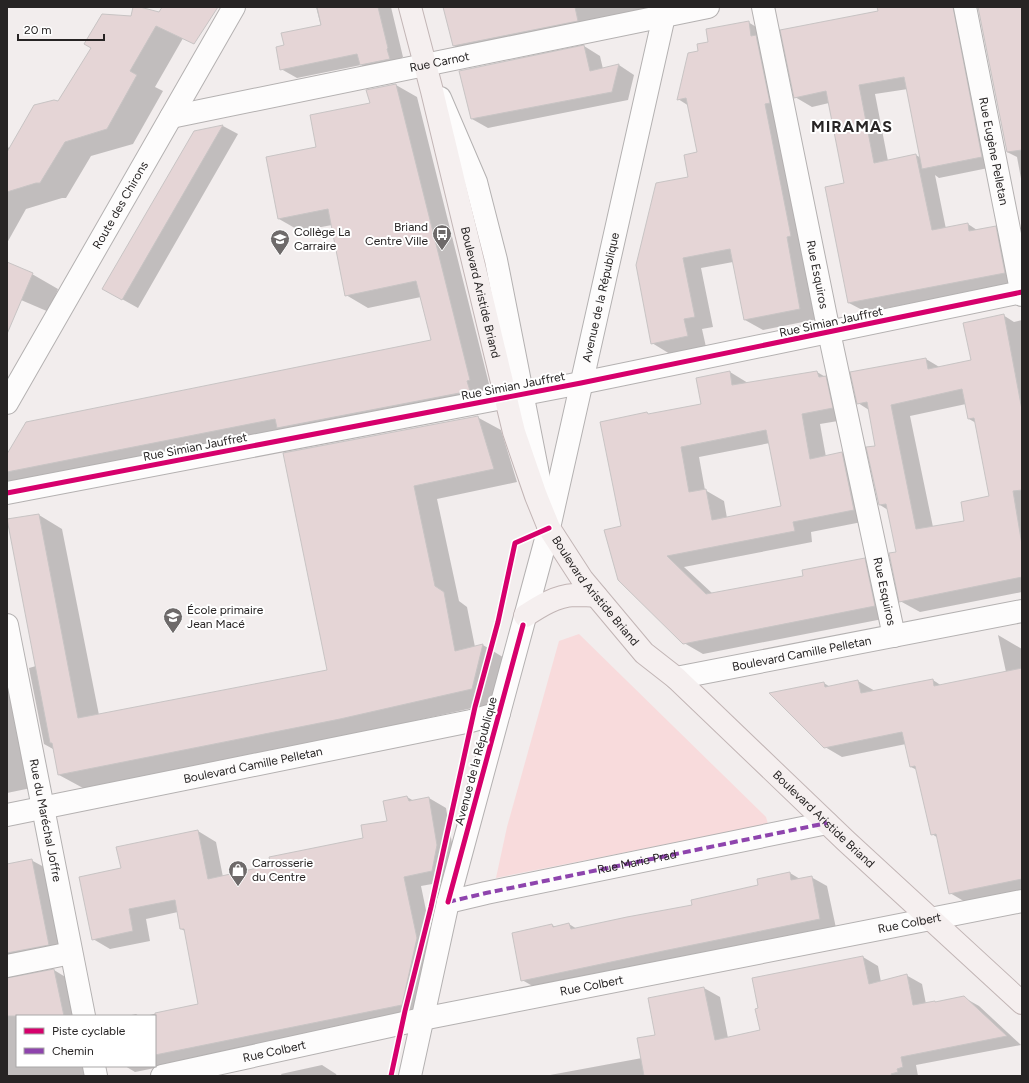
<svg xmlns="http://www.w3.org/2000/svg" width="1029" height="1083" font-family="Figtree,sans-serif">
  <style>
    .green { fill: #f8dbdc }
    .shadow { fill: #0003; fill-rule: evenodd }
    .building { fill: #e5d5d6; stroke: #c8c4c4; fill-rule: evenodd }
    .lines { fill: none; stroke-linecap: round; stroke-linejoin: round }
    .minor-casing { stroke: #b4b1b1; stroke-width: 24 }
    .major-casing { stroke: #c2b5b5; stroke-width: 24 }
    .minor { stroke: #fdfcfc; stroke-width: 22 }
    .major { stroke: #f5efef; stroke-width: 22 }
    .quiet { stroke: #8e44ad; stroke-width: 4; stroke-dasharray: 8 4; stroke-linecap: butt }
    .cycleway-casing { stroke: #fff; stroke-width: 8 }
    .cycleway { stroke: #d6006c; stroke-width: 5 }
    .labels { text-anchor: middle; stroke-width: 4; stroke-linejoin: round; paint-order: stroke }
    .street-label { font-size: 12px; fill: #272424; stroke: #fff }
    .poi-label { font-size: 12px; fill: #272424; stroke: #fff; text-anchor: start }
    .district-label { font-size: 16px; font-weight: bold; letter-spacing: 1px; fill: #272424; stroke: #fff }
  </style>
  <rect width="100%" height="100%" fill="#f2eded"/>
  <path class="green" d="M579,634L766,817L768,824L496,878L507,827L559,641Z"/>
  <path class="shadow" d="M316,7H391L403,57H402L405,68L377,74L361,65L297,78L281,69L285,46L321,26Z
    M445,7H650L649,8L590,20L593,29L583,31L571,24L574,36L474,57L454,46Z
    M878,7H958L998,166L939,178L935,175L946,229L968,224L977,230L986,229L1003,238L1012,284L866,312L849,303L845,184L829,103L812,107L795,97L879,11ZM908,89L921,158L916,155L888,161L875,94Z
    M982,7H1022V184L1017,157L1007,152Z
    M161,19L186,33L155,87L163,91L133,144L91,156L66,198H62L26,209L7,243V148L11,147L58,103Z
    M748,22L766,33L818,319L763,330L745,320L733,262L701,268L713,327L702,329L706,347L670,354L652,343L689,178L698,153L689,106L678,99L699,52L710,43Z
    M584,46L600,56L603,69L619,65L634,75L628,100L488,128L472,119Z
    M396,85L417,97L491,392L18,487L7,480V456L432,341L421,297L368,308L346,295L332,225L300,231L279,219L371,104Z
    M223,126L238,134L138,308L104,289L194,132Z
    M7,263L32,274L58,289L49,312L7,294Z
    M1003,315L1014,322L1022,320V592L920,612L900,601L897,552L888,510L880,505L876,446L869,410L858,403L926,359L941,368L972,361ZM966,404L969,419L976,423L990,497L966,522L933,527L910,416Z
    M730,372L748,383L817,372L844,388L850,419L820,424L826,457L842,453L860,464L872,520L811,532L812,542L684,567L713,594L804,577L864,559L883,570L893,617L703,654L684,643L622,527L647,414L649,415L702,405ZM770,443L783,507L727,518L724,501L705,490L699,457Z
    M477,417L501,430L517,482L437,499L459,601L467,607L475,647L483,645L506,659L495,703L364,732L83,788L59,775L53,749L44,744L29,668L36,666L39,515L62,529L99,715L328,671L284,454Z
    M998,635L1022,649V892L967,903L950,893L938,838L932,834L917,770L911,767L906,744L842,757L825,747L824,683L830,687L858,681L875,691L933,680L942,686L1006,672Z
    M7,669L31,788L7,793Z
    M407,797L414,801L429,798L446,808L454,855L449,881L421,886L434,949L419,1015L135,1072L125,1066H155V1016H145L199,1004L185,931L181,929L178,912L146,919L150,941L110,949L93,939L122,869L198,831L216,842L223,877L273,866L364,839L388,821Z
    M31,860L44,867L61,952L7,976L9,979L54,970L67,978L74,1016H17V1066H84L86,1076H7V865Z
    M790,873L800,879L811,877L827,886L836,928L538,989L522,980L552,925L556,927L569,924L577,929L694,906L760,886Z
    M863,957L878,966L881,982L906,975L922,984L926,1004L963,997L979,1006L1021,1045L916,1065L918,1076H550V1075L642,1058L657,1036L704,988L720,997L728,1038L761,1031Z
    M136,1014L139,1016H127Z
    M322,1065L336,1074L337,1076H282L281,1074Z"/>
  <path class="building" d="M133,7H140L159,12L162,7H218L194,44L156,26L130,71L137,75L107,129L65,142L40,183H36L7,192V152L34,105L54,100L58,101L91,48L84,44L102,14L131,16Z
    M317,7H378L388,48L387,49L390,59L360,65L357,54L280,70L276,47L284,45L281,33L321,25Z
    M443,7H575L578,21L453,46Z
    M877,7H953L982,157L922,169L904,77L859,85L874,163L916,154L932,230L968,223L969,231L996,226L1005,273L848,303L825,187L844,183L826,91L794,98L780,30L878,11Z
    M978,7H1022V150L1007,152Z
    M749,21L751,36L756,35L770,103L765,104L791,236L787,237L800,309L744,320L730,249L683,258L695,317L684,319L688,336L651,344L636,265L656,183L688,177L684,155L697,152L686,98L677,100L688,53L698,51L697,44L708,42L706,29Z
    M584,45L590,71L619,64L612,92L471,119L459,71Z
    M396,84L470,380L467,381L470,391L277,428L275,419L7,472V454L26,422L431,340L416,281L345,296L328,209L278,219L266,157L316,147L310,115L370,103L366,90Z
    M223,125L122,300L102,289L194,131Z
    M7,262L33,273L7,334Z
    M1004,314L1022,410V490L1013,491L1022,545V577L899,602L889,553L896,552L886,504L879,505L866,447L875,446L867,402L857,404L850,372L926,358L928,369L971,360L963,323ZM962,389L968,419L974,418L989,496L961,502L964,521L916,529L891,405Z
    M730,371L732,385L817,371L819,377L826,376L833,408L802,414L810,459L842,452L854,510L793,522L795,531L667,556L706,594L803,576L802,570L865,558L875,606L683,644L618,580L604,530L621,526L600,422L647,412L648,414L701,404L696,378ZM766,430L781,506L712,520L706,489L689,492L681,447Z
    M478,416L494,469L414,486L435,586L444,592L455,651L483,644L472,689L340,719L58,775L52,743H50L7,519L39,514L78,718L327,670L283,453Z
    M1022,668V879L949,894L936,834L931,835L915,766L910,767L902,732L824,748L769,693L824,682L825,687L858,680L861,693L933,679L934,686Z
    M407,796L409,801L429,797L437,845L432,871L404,877L417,938L402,1005L155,1055V1013L198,1004L184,929H180L175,900L129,909L133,931L92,940L79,877L121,868L116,847L198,830L208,879L271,865L269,857L363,838L361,825L387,821L383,801Z
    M32,859L49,945L7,953V864Z
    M790,872L791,880L812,876L820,919L668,950L521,981L512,933L552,924L553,927L569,923L571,929L627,917L692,905L691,900L758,885L757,879Z
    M863,956L869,984L907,974L913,1005L935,1001V1002L964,996L1007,1036L901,1057L903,1067L897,1069L898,1072L891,1074L892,1076H644L637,1038L655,1035L648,998L704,987L715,1040L760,1030L755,1009L758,1008L752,978Z
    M54,969L64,1016H7V978Z"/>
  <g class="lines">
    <defs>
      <g id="minor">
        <path id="s1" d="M763,7L829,332L894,636"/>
        <path id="s2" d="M965,7L1022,295"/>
        <path d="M440,98L476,182L496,260L541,489"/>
        <path id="s3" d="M171,117L708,7"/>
        <path id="s4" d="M7,403L234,7"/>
        <path d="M7,493L581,383L1022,292"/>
        <path id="s5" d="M7,625L84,1016"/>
        <path id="s6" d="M676,678L1022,611"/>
        <path id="s7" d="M7,815L471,721L499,713"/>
        <path id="s8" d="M448,902L486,893L827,823"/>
        <path d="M7,966L71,953"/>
        <path d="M94,1066L96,1076"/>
        <path id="s9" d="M162,1076L422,1019L1022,901"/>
        <path id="s10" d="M410,1076L448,902L549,528L666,7"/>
      </g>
      <g id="major">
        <path id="s11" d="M410,7L432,91L514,432L536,496L549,528L582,579L644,653L676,678L846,841L1022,1003"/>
        <path d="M525,616C540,606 556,596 574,595C581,595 589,595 596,596"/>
      </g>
    </defs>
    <use href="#minor" class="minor-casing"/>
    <use href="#major" class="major-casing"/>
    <use href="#minor" class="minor"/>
    <use href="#major" class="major"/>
    <path class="quiet" d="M448,902L486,893L827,823"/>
    <defs>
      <path id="cycleway" d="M7,493L581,383L1022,292
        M448,902L523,625
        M391,1076L405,1011L431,907L475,707L498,622L515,543L549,528"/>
    </defs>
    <use href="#cycleway" class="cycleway-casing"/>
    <use href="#cycleway" class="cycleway"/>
  </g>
  <defs>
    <symbol id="bus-pin" viewBox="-11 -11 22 30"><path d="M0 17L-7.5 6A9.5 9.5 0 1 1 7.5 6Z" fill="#6e6a6a" stroke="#fff"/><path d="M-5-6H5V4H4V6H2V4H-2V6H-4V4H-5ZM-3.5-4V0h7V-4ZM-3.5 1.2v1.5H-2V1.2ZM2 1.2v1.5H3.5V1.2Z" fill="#fff"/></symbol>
    <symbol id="school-pin" viewBox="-11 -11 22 30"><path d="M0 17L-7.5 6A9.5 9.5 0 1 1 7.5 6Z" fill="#6e6a6a" stroke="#fff"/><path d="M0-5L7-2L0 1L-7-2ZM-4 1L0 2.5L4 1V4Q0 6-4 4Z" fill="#fff"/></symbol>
    <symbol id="shop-pin" viewBox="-11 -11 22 30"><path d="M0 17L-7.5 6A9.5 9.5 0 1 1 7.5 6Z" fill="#6e6a6a" stroke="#fff"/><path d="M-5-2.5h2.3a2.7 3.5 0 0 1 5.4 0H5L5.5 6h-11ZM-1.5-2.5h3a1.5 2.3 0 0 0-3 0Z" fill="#fff"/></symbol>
  </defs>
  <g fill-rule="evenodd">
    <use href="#bus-pin" x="431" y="223" width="22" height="30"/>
    <use href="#school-pin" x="269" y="228" width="22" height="30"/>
    <use href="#school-pin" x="162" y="606" width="22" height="30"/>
    <use href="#shop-pin" x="227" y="859" width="22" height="30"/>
  </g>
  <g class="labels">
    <g class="street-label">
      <text dy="4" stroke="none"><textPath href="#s3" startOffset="274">Rue Carnot</textPath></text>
      <text dy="4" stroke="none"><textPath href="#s2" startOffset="147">Rue Eugène Pelletan</textPath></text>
      <text dy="4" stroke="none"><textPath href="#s4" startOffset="228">Route des Chirons</textPath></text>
      <text dy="4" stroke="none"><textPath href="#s1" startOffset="273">Rue Esquiros</textPath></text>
      <text dy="4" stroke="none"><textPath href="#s11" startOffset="294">Boulevard Aristide Briand</textPath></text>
      <text dy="4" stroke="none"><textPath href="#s10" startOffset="802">Avenue de la République</textPath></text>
      <text transform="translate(831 322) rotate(-12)" y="4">Rue Simian Jauffret</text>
      <text transform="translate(513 386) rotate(-11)" y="4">Rue Simian Jauffret</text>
      <text transform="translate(195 447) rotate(-11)" y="4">Rue Simian Jauffret</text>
      <text dy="4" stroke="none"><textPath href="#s11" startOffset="618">Boulevard Aristide Briand</textPath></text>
      <text dy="4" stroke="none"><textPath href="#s1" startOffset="597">Rue Esquiros</textPath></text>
      <text dy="4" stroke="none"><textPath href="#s6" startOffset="128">Boulevard Camille Pelletan</textPath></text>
      <text transform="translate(476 761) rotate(-75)" y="4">Avenue de la République</text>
      <text dy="4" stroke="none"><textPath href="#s7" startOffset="251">Boulevard Camille Pelletan</textPath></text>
      <text dy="4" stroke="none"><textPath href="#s5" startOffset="199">Rue du Maréchal Joffre</textPath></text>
      <text dy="4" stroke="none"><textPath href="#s11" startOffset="942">Boulevard Aristide Briand</textPath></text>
      <text dy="4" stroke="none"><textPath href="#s8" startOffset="193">Rue Marie Prad</textPath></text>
      <text dy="4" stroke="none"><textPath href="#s9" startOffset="763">Rue Colbert</textPath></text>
      <text dy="4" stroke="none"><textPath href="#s9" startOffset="439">Rue Colbert</textPath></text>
      <text dy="4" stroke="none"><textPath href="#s9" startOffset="115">Rue Colbert</textPath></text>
    </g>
    <g class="poi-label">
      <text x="428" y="231" text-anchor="end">Briand<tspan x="428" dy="14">Centre Ville</tspan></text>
      <text x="294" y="236">Collège La<tspan x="294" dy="14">Carraire</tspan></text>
      <text x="187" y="614">École primaire<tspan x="187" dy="14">Jean Macé</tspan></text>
      <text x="252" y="867">Carrosserie<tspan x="252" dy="14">du Centre</tspan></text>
    </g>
    <g class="district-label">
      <text x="852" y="132">MIRAMAS</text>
    </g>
  </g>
  <rect width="1029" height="1083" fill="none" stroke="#272424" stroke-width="16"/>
  <rect x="16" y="1015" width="140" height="52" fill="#ffffff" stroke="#a9a7a7"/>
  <rect x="24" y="1028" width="20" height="6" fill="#d6006c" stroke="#a9a7a7"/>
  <text x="52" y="1035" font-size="12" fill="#272424">Piste cyclable</text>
  <rect x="24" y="1048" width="20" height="6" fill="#8e44ad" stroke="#a9a7a7"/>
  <text x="52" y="1055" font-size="12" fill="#272424">Chemin</text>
  <path d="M18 34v6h86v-6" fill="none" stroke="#272424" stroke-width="2"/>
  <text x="24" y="34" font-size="12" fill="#272424" stroke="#ffffff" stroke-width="3" paint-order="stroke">20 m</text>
</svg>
